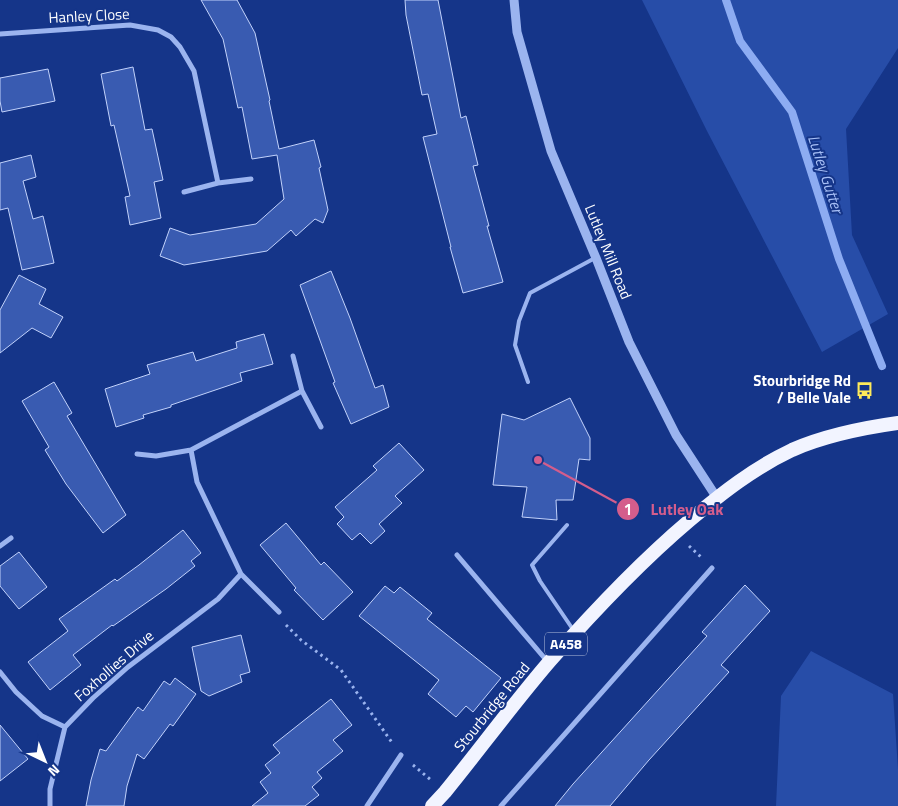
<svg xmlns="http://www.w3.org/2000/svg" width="898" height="806" font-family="'Titillium Web',sans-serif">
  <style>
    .green { fill: #274da8 }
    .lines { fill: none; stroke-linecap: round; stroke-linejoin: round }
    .stream { stroke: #8dacf2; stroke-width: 8 }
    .building { fill: #395bb1; stroke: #c2d2fb }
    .path { stroke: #9bb4ef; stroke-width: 3; stroke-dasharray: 2.5 4; stroke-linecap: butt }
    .service { stroke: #9bb4ef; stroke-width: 4 }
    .minor { stroke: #9bb4ef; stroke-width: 5 }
    .tertiary { stroke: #9bb4ef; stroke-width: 9 }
    .trunk { stroke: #f2f4ff; stroke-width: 14 }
    .labels { text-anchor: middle; stroke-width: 4; stroke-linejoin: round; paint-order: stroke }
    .shield { fill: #153589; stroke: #b9c2dc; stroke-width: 1 }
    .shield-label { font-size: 14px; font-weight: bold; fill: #fff }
    .street-label { font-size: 15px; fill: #fff; stroke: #153589 }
    .poi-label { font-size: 15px; font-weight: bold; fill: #fff; stroke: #153589; text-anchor: end }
    .water-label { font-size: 16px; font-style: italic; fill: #a7bff6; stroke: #153589 }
    .leader { fill: none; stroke: #d45d8c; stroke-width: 2 }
    .callout-dot { fill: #d45d8c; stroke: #153589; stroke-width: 2 }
    .mark-label { font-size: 15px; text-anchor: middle; font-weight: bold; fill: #fff }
    .callout-label { font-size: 16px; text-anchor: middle; font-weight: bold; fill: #d45d8c; stroke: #153589; stroke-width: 4; stroke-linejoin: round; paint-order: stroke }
  </style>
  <rect width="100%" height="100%" fill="#153589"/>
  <path class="green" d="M642,0H898V48L846,129L852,235L888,314L822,352L707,131Z
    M811,651L893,694L898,769V806H776L781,696Z"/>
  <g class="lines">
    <path class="stream" d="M726,0L740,41L792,112L839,259L882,366"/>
  </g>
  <path class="building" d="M201,0H237L255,33L270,100L269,101L279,149L314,140L321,167L319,168L328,210L323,223L315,219L296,236L291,230L267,251L184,265L160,256L170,228L190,235L256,224L284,199L277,155L252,159L242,107L238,108L223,39Z
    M405,0H438L461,118L466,116L478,165L473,166L489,226H487L503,282L463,293L450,247H451L423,137L437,134L428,94L422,95L406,15Z
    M133,67L145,130L152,129L163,180L154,182L161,218L130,225L125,197L130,196L114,125L111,126L101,74Z
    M48,69L55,101L2,112L0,101V78Z
    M31,155L36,177L23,181L33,219L43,216L54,263L22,270L8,208L0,210V163Z
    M331,271L350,318L375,388L383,385L389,407L351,424L333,383L335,382L300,285Z
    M19,275L46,289L39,304L63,317L51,338L32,328L0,353V310Z
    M264,334L273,364L240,373L242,381L171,405V407L143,415L144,418L116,427L105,389L150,374L147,365L193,352L196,361L237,348L236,342Z
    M54,382L72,413L67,416L126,515L103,533L66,484L45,450L49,447L22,401Z
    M570,398L590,438V460L579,459L573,500H556L557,520L522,517L527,487L493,485L502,414L524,420Z
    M399,443L424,470L395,496L402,503L379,524L385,531L371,544L360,533L352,540L337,524L344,517L335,507L377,470L373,466Z
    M286,523L321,565L324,562L353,592L323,620L294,590L296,588L260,545Z
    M183,530L201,553L191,561L195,566L166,589L113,626L112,625L73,655L81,665L50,690L28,662L68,631L59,619L115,579L117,581L139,565Z
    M19,552L47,587L19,609L0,586V566Z
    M745,585L770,611L721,665L729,672L649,760L610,806H555L573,784L707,636L702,632Z
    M385,586L394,593L400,587L432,613L427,619L501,678L473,712L466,706L456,717L428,694L439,680L359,616Z
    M241,635L250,672L240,675L242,682L209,696L201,691L192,647Z
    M175,678L196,694L173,726L170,724L144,759L137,754L127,786L124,806H86L91,780L100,749L106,751L138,707L143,711L164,681L170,685Z
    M331,699L352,725L333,740L343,751L317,772L322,778L312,787L319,795L305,806H252L268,793L260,782L271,773L265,765L280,753L273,745Z
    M0,725L28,759L0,781Z"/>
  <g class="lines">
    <path class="path" d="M689,546L701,557
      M286,625L301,640L341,670L393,744
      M413,765L431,780"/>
    <path class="service" d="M528,382L515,345L519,321L530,293L595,258
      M567,525L532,565L540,581L574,631"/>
    <path class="minor" d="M0,34L130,25L158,30L171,37L180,47L194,71L218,183
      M184,192L218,183L251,179
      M293,356L302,391L321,427
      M137,454L156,456L191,450
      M0,546L11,538
      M457,555L547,661
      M241,574L279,612
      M0,672L16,692L42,716L65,727
      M50,806V789L65,727L93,698L128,667L218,599L241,574L197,482L191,450L302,391
      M367,806L401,755
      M501,806L712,568"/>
    <path class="tertiary" d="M514,0L517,32L551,151L596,258L629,342L676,435L717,498"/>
    <path class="trunk" d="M432,806L445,792C480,749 513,704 549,662C593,612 639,563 690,520C722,493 754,468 792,450C826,435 862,428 898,423"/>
  </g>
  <defs>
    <symbol id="bus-bare" viewBox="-9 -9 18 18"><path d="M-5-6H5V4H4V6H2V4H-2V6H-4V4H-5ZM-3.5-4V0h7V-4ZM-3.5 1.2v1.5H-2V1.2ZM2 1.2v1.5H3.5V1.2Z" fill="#ffea5a" stroke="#153589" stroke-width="2.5" paint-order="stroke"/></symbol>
  </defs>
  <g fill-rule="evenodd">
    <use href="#bus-bare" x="852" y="378" width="25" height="25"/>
  </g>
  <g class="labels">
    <rect class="shield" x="545" y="632.5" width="42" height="23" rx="4"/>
    <g class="shield-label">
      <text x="566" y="649">A458</text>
    </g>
    <g class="street-label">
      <text transform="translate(89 16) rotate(-3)" y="5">Hanley Close</text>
      <text transform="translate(608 252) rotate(68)" y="5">Lutley Mill Road</text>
      <text transform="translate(114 666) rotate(-41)" y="5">Foxhollies Drive</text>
      <text transform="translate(492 707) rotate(-51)" y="5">Stourbridge Road</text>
    </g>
    <g class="poi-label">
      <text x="851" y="386">Stourbridge Rd<tspan x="851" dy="17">/ Belle Vale</tspan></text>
    </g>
    <g class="water-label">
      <text transform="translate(826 174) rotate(72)" y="6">Lutley Gutter</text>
    </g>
  </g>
  <path class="leader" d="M538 460L628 509"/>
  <g class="callout-dot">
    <circle cx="538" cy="460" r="5"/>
    <circle cx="628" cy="509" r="12"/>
  </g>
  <g class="mark-label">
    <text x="628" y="515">1</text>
  </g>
  <g class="callout-label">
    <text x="687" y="515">Lutley Oak</text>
  </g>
  <g transform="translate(45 761) rotate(137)" stroke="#153589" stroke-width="4" paint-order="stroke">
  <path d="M0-4L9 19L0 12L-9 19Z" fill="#ffffff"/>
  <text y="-8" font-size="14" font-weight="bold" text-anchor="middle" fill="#ffffff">N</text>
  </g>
</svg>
